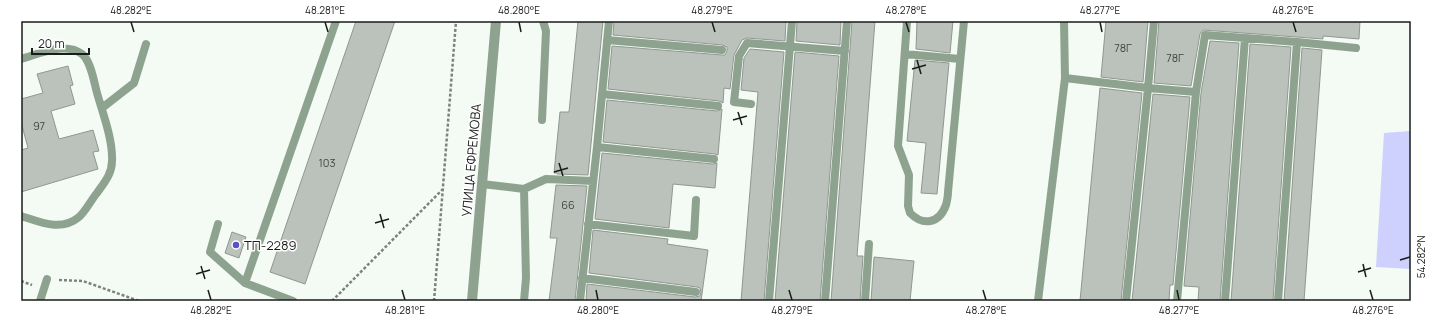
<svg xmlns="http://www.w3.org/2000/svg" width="1432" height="322" font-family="Manrope,sans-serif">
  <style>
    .green { fill: #ced1fd }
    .building { fill: #bbc2bc; stroke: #909690 }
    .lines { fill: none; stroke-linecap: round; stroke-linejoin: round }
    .path { stroke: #7e827e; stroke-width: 2.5; stroke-dasharray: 3 2; stroke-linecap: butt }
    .service { stroke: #8ea38f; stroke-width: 8 }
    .tertiary { stroke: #8ea38f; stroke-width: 10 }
    .ticks { fill: none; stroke: #191c1a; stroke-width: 1.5 }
    .poi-dot { fill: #5a50c8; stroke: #fff; stroke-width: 1.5 }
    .labels { text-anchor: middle; stroke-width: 3; stroke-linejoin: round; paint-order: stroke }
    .number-label { font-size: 11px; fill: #424642 }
    .street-label { font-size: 13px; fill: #191c1a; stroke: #fff }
    .poi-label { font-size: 13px; fill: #191c1a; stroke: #fff; text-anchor: start }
    .neatline { fill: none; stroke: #191c1a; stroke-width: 1.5 }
    .ticks-label { font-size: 10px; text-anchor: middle; fill: #191c1a }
  </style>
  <rect width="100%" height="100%" fill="#f4faf4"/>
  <path class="green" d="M1411,131V269L1376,267L1384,133Z"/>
  <path class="building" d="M356,21H395L305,284L270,272Z
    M578,21H603L588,175L557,174V173H554L560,112H569Z
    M614,21H786L785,41L747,38L742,40L734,55L730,89L724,88L723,103L719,101L608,89L612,46L722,55H725L727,51V47L722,45L613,35Z
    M797,21H841L840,45L796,41Z
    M852,21H875L857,256H863L860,301H831Z
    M917,21H953L950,53L916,49Z
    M1106,21H1148L1143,82L1101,77Z
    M1159,21H1360L1359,39L1323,36V39L1203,30L1200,34L1191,86L1154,83Z
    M1210,41L1239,43L1220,301H1198L1199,287L1184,286L1201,93Z
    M1250,44L1291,47L1273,301H1231Z
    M1302,48L1322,50L1304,301H1284Z
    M750,49L784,52L764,301H741L758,92L741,90L744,58Z
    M795,52L839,56L820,301H775Z
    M915,60L949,63L937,194L921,193L926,143L907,141Z
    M68,66L73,85L70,86L75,104L51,111L59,139L93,130L99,151L93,152L98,169L21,192V150L28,148L21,122V99L43,93L37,74Z
    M1100,88L1142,93L1121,301H1080Z
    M1153,94L1190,97L1173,285H1170L1169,301H1132Z
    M607,100L717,111L722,109L718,155L715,154L603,142Z
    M602,153L713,164L717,163L715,188L673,184L669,228L595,219Z
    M556,185L587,186L575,301H549L557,238H550Z
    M593,230L668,239L667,244L708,250L701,301H586L587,284L695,297L700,296L701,292L700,288L697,287L589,273Z
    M232,232L246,237L239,258L225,253Z
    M874,257L914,261L910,301H871Z"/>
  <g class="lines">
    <path class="path" d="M59,280L83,281L139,301
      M21,281L32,285
      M332,301L442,190
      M434,301L456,21"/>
    <path class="service" d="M907,21L898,146L909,175L908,206L910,213C923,226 939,224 946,205C947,201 948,196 948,192L964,21
      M607,40L722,50
      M1297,42L1356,48
      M905,54L960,59
      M21,59C39,54 65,41 82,54C91,61 94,82 97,93C103,114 113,140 112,161C112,174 104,183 97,193C91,200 86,211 79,217C61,232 40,222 21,216
      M1065,78L1148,88L1196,92L1205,35L1297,42L1278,301
      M602,94L718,106
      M751,104L734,102L739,56L747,43L845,51
      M102,108L134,83L146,44
      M542,120L546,31L543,21
      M597,147L714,159
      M482,184L524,189L546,179L593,181
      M218,224L210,252L245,283
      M588,224L694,236L696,200
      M582,278L696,292
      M40,301L47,279
      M293,301L245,283L336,21
      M524,301L526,278L524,189
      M580,301L597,147L609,21
      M769,301L792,21
      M825,301L847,21
      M865,301L869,244
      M1038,301L1065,78L1064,21
      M1126,301L1148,88L1154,21
      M1177,301L1196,92
      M1225,301L1245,38"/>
    <path class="tertiary" d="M472,301L496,21"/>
  </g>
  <path class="ticks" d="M131,22L134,32M325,22L328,32M519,22L521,32M712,22L715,32M906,22L909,32M1100,22L1102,32M1293,22L1296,32M917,60L921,74M912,69L926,65M738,112L742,125M733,120L747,116M559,163L563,176M554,172L568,168M380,214L384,228M375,223L389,219M1400,260L1410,257M1363,264L1366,277M201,266L205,279M1358,272L1371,268M196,274L210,270M208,290L211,300M402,290L405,300M596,290L598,300M789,290L792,300M983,290L986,300M1177,290L1179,300M1370,290L1373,300"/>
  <circle class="poi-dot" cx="236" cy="245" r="4"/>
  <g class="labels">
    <g class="number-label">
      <text x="1123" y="52">78Г</text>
      <text x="1175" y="62">78Г</text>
      <text x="39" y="130">97</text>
      <text x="327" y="167">103</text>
      <text x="568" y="209">66</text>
    </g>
    <g class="street-label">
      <text transform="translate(471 160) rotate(-85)" y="5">УЛИЦА ЕФРЕМОВА</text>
    </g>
    <g class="poi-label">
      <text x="244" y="250">ТП-2289</text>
    </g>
  </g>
  <rect width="1432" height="322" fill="none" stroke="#ffffff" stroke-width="44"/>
  <path d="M32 48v6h57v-6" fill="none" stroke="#191c1a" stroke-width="2"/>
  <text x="38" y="48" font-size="12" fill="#191c1a" stroke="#ffffff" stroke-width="3" paint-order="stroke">20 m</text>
  <rect x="22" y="22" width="1388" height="278" class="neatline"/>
  <g class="ticks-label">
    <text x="131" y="14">48.282°E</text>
    <text x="325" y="14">48.281°E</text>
    <text x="519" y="14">48.280°E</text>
    <text x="712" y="14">48.279°E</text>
    <text x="906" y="14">48.278°E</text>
    <text x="1100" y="14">48.277°E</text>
    <text x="1293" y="14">48.276°E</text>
    <text transform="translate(1421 257) rotate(-90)" y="4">54.282°N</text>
    <text x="211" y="314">48.282°E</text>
    <text x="405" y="314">48.281°E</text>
    <text x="598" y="314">48.280°E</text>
    <text x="792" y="314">48.279°E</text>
    <text x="986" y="314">48.278°E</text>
    <text x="1179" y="314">48.277°E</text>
    <text x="1373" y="314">48.276°E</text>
  </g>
</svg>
